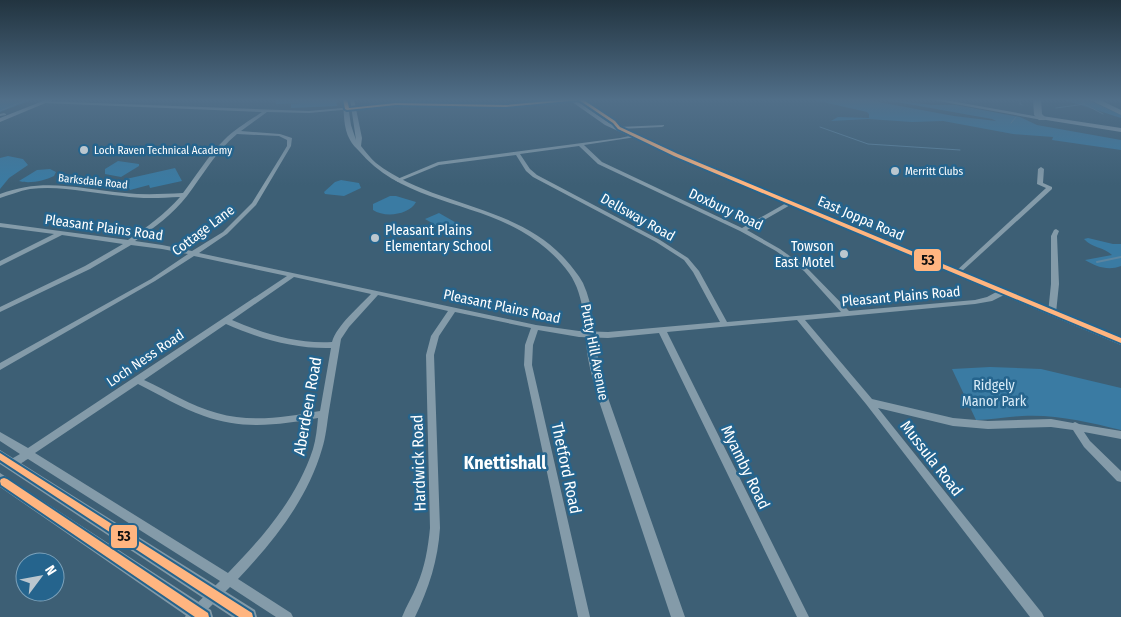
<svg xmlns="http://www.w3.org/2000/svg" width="1121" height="617" font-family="'Fira Sans Condensed',sans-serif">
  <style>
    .green { fill: #3a7ba3 }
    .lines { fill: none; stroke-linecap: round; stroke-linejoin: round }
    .stream-far1 { stroke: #5c85a0; stroke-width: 1 }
    .stream { stroke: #5c85a0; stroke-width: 2 }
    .minor { fill: #849ba9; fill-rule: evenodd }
    .tertiary { fill: #849ba9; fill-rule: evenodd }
    .secondary { fill: #8ca0ae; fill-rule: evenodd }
    .primary { fill: #839aa8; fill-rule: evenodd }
    .motorway { fill: #849aa8; fill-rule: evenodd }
    .bus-1-casing { stroke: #25648d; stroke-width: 4 }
    .bus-1 { fill: #ffb580; fill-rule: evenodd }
    .poi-dot { fill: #bbc7cf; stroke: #25648d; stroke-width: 2 }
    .labels { text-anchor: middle; stroke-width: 5; stroke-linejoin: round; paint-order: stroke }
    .far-poi-label { font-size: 11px; fill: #fff; stroke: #25648d; text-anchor: start }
    .far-street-label { font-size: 11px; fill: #fff; stroke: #25648d }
    .street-label { font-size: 14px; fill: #fff; stroke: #25648d }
    .poi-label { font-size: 14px; fill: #fff; stroke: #25648d; text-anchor: start }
    .park-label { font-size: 14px; fill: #d9ecf8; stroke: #25648d }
    .near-street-label { font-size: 16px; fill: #fff; stroke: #25648d }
    .near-neighbourhood-label { font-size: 18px; font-weight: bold; fill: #fff; stroke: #25648d }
    .line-badge { stroke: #25648d; stroke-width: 2 }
    .pale-badge-label { font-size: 14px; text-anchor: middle; font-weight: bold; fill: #111 }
  </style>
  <rect width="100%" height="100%" fill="#3d5f75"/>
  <path class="green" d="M0,99H34L0,112Z
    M267,99H336L337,106L291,108V104L301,103L276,104L275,100Z
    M810,99H862L954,116L996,121L992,119L880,99L932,105H956L1020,117L1037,125L1121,140V150L1052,140L1053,137L1013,134L943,121L912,122L868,119L831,121L838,117L869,118V114L867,112Z
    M1062,99H1086L1117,113L1121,115V118Z
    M8,156L23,159L28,165L9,178L0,189V158Z
    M118,161L139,164V166L121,177L105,174V169Z
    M175,168L182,181L150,188L149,185L130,190L126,179Z
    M50,169L56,172L54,176C44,181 29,184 19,181L37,170Z
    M341,180L359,183L361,188L344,196L325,194L324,192L335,182Z
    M390,196H396L416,202C409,215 385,218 373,210V204Z
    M439,213L460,225L446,231L425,219Z
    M1088,238L1113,244H1121V266C1108,271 1097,267 1085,260L1112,255C1104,247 1092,248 1084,239Z
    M990,367L1041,369L1121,388V430C1089,422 1055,414 1022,416C1006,417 991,420 976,420L952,369Z"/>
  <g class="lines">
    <path class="stream-far1" d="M1021,99L1020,104L1022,105
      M1084,104L1103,114
      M1056,108L1085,104L1075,99
      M0,111L28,99
      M1011,123L1016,117
      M820,127L868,144L960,150"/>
    <path class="stream" d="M1097,262L1121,257"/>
    <path class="minor" d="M572,99L574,100V101L506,107L396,105L309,113L267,112L241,131L280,134L292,138L291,146L256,205L227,234L199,253L536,325L579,331L608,332L720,322L693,272L684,260L656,242L533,177L526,171L516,155L439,165L400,181L398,182L395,180L438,162L620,138L634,135L636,136V137L584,145L602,162L742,228L788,202H792V204L747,230L780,249L808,269L849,311L975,300L987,297L1000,290H1006L1007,292L1006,294L992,301L975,304L805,320L872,399L953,418L988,421L1051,419L1073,423L1075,422L1079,424L1121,431V439L1084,432L1090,441L1121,471V482L1117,481L1084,447L1073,430L1051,427L988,429L953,426L878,408L1042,613L1044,617H1030L866,404L797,320L667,332L809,617H797L659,333L608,338L579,337L538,330L533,345L532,365L590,617H578L524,365L525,345L531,328L455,312L439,336L434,355L440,528C438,560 429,588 415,617H402C406,606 413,596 417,585C425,567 428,548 430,528L426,355L431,336L448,311L378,295L349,327L341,339C337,363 333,387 329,411C327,423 326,437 322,449C307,500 274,541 238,579L291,613L293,617H276L230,587L200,617H185L187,613L220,581L28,459C22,462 16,469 8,467L7,464L8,461L20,454L0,441V432L28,448L287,276L194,256L155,281L0,370V363L151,279L188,254L162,249L131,245L90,269L0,312V307L85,266L123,244L62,235L0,266V261L54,234L0,227V223L128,240C147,227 165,214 180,197C160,198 141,199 122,196C91,193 60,185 30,189C19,191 10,195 0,198V194C44,177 80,189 125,193C144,195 163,194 183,193C196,176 208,156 224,140C235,129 249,121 262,112L44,103L42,102V101L309,111L396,103L506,105ZM237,134L279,136L287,140V146L281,156L252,203L223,232L192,251L162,245L135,241C154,228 173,214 187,196C203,175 216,151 237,134ZM579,146L598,164L740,231L776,251L804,271L841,312L727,322L699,271L688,258L660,240L537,175L530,169L520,154ZM294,277L371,294C359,307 337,325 332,342C297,344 264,334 232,320ZM226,324C260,339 295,349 331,348L320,411C286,417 251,423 217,413C191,406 168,391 144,380ZM138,384C160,395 181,408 204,416C242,430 280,425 318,418C317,428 316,439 313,449C297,498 263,537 228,573L35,453Z
      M4,113L6,114V115L0,116V114Z
      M664,125V126L662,127L619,129L617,128L619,127Z
      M1041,167L1044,169L1043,183L1052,187V189L959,274H955L954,273L955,272L1046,188L1037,184L1038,169Z
      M1056,229L1059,231L1057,236L1059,284L1056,313L1052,315L1048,313L1051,284V236L1054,230Z"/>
    <path class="tertiary" d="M343,99H347L351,125L356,140L350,99H354L362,138L361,146C366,152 371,159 376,163C433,207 516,204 565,259C572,267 578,274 583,283C594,307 594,333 598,358C600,371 604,383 607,395L685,617H671L597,395C594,383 590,370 588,358C584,330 586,297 569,273C557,256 540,242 521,231C469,201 400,200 359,151C356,148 352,144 350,140C343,128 344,111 343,99Z
      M931,99H940L1045,118L1042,120L933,100Z"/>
    <path class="secondary" d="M48,99H55L0,122V118Z
      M568,99H574L609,123L681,156L1121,337V345L677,158L605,125Z
      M1042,116L1121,128V132L1040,119L1039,118Z"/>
    <path class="primary" d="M0,450L255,610L257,617H232L0,464Z
      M0,473L211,610L213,617H188L0,487Z"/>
    <path class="motorway" d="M1033,99H1041L1042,114L1046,118L1045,120H1039L1034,115Z
      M1088,99H1098L1121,110V115Z"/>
    <defs>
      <path id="bus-1" d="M343,99H347L349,108L396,103L506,105L572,99H582L615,121L620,127L678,154L1121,338V343L674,156L618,129L613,123L579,100L506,107L396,105L347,110L345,109Z
        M0,453L252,613L253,617H239L0,460Z
        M4,478L7,479L208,613L209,617H195L1,485L0,481L1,479Z"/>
    </defs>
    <use href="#bus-1" class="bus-1-casing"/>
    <use href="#bus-1" class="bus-1"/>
  </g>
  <linearGradient id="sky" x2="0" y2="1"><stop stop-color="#223440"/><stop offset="0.54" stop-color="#516f89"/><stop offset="1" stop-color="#516f89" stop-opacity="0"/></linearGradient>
  <rect width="1121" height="185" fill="url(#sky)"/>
  <g class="poi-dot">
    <circle cx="84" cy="150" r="5"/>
    <circle cx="895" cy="171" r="5"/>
    <circle cx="375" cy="238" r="5"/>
    <circle cx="844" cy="254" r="5"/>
  </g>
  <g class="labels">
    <g class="far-poi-label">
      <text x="94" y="154">Loch Raven Technical Academy</text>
      <text x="905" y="175">Merritt Clubs</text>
    </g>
    <g class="far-street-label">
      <text transform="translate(93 181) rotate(6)" y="4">Barksdale Road</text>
    </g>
    <g class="street-label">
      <text transform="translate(726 209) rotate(25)" y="5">Doxbury Road</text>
      <text transform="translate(638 217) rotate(29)" y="5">Dellsway Road</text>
      <text transform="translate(861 218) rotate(23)" y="5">East Joppa Road</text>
      <text transform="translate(104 227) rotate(8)" y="5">Pleasant Plains Road</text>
      <text transform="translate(203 230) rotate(-37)" y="5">Cottage Lane</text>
      <text transform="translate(901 296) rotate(-5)" y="5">Pleasant Plains Road</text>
      <text transform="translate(502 306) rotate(12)" y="5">Pleasant Plains Road</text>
      <text transform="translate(595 352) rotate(79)" y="5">Putty Hill Avenue</text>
      <text transform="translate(145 358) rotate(-34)" y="5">Loch Ness Road</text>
    </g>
    <g class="poi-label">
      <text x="385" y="235">Pleasant Plains<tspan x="385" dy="16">Elementary School</tspan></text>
      <text x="834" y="251" text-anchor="end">Towson<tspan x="834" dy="16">East Motel</tspan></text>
    </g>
    <g class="park-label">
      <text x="994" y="390">Ridgely<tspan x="994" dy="16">Manor Park</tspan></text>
    </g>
    <g class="near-street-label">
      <text transform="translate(307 406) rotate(-80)" y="6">Aberdeen Road</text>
      <text transform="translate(932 458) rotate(52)" y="6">Mussula Road</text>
      <text transform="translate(418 463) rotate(-92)" y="6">Hardwick Road</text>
      <text transform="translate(746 467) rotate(64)" y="6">Myamby Road</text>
      <text transform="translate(567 468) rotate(78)" y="6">Thetford Road</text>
    </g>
    <g class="near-neighbourhood-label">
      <text x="505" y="469">Knettishall</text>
    </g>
  </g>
  <g class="line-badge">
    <rect x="913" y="248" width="29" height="24" rx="5" fill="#ffb580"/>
    <rect x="110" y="524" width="28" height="25" rx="5" fill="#ffb580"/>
  </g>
  <g class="pale-badge-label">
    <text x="928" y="265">53</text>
    <text x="124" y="541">53</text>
  </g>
  <g transform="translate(40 577) rotate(58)"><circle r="24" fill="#25648d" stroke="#7ca2bb"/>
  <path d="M0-4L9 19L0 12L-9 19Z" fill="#bbc7cf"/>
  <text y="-8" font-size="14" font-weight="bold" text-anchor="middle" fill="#ffffff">N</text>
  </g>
</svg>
